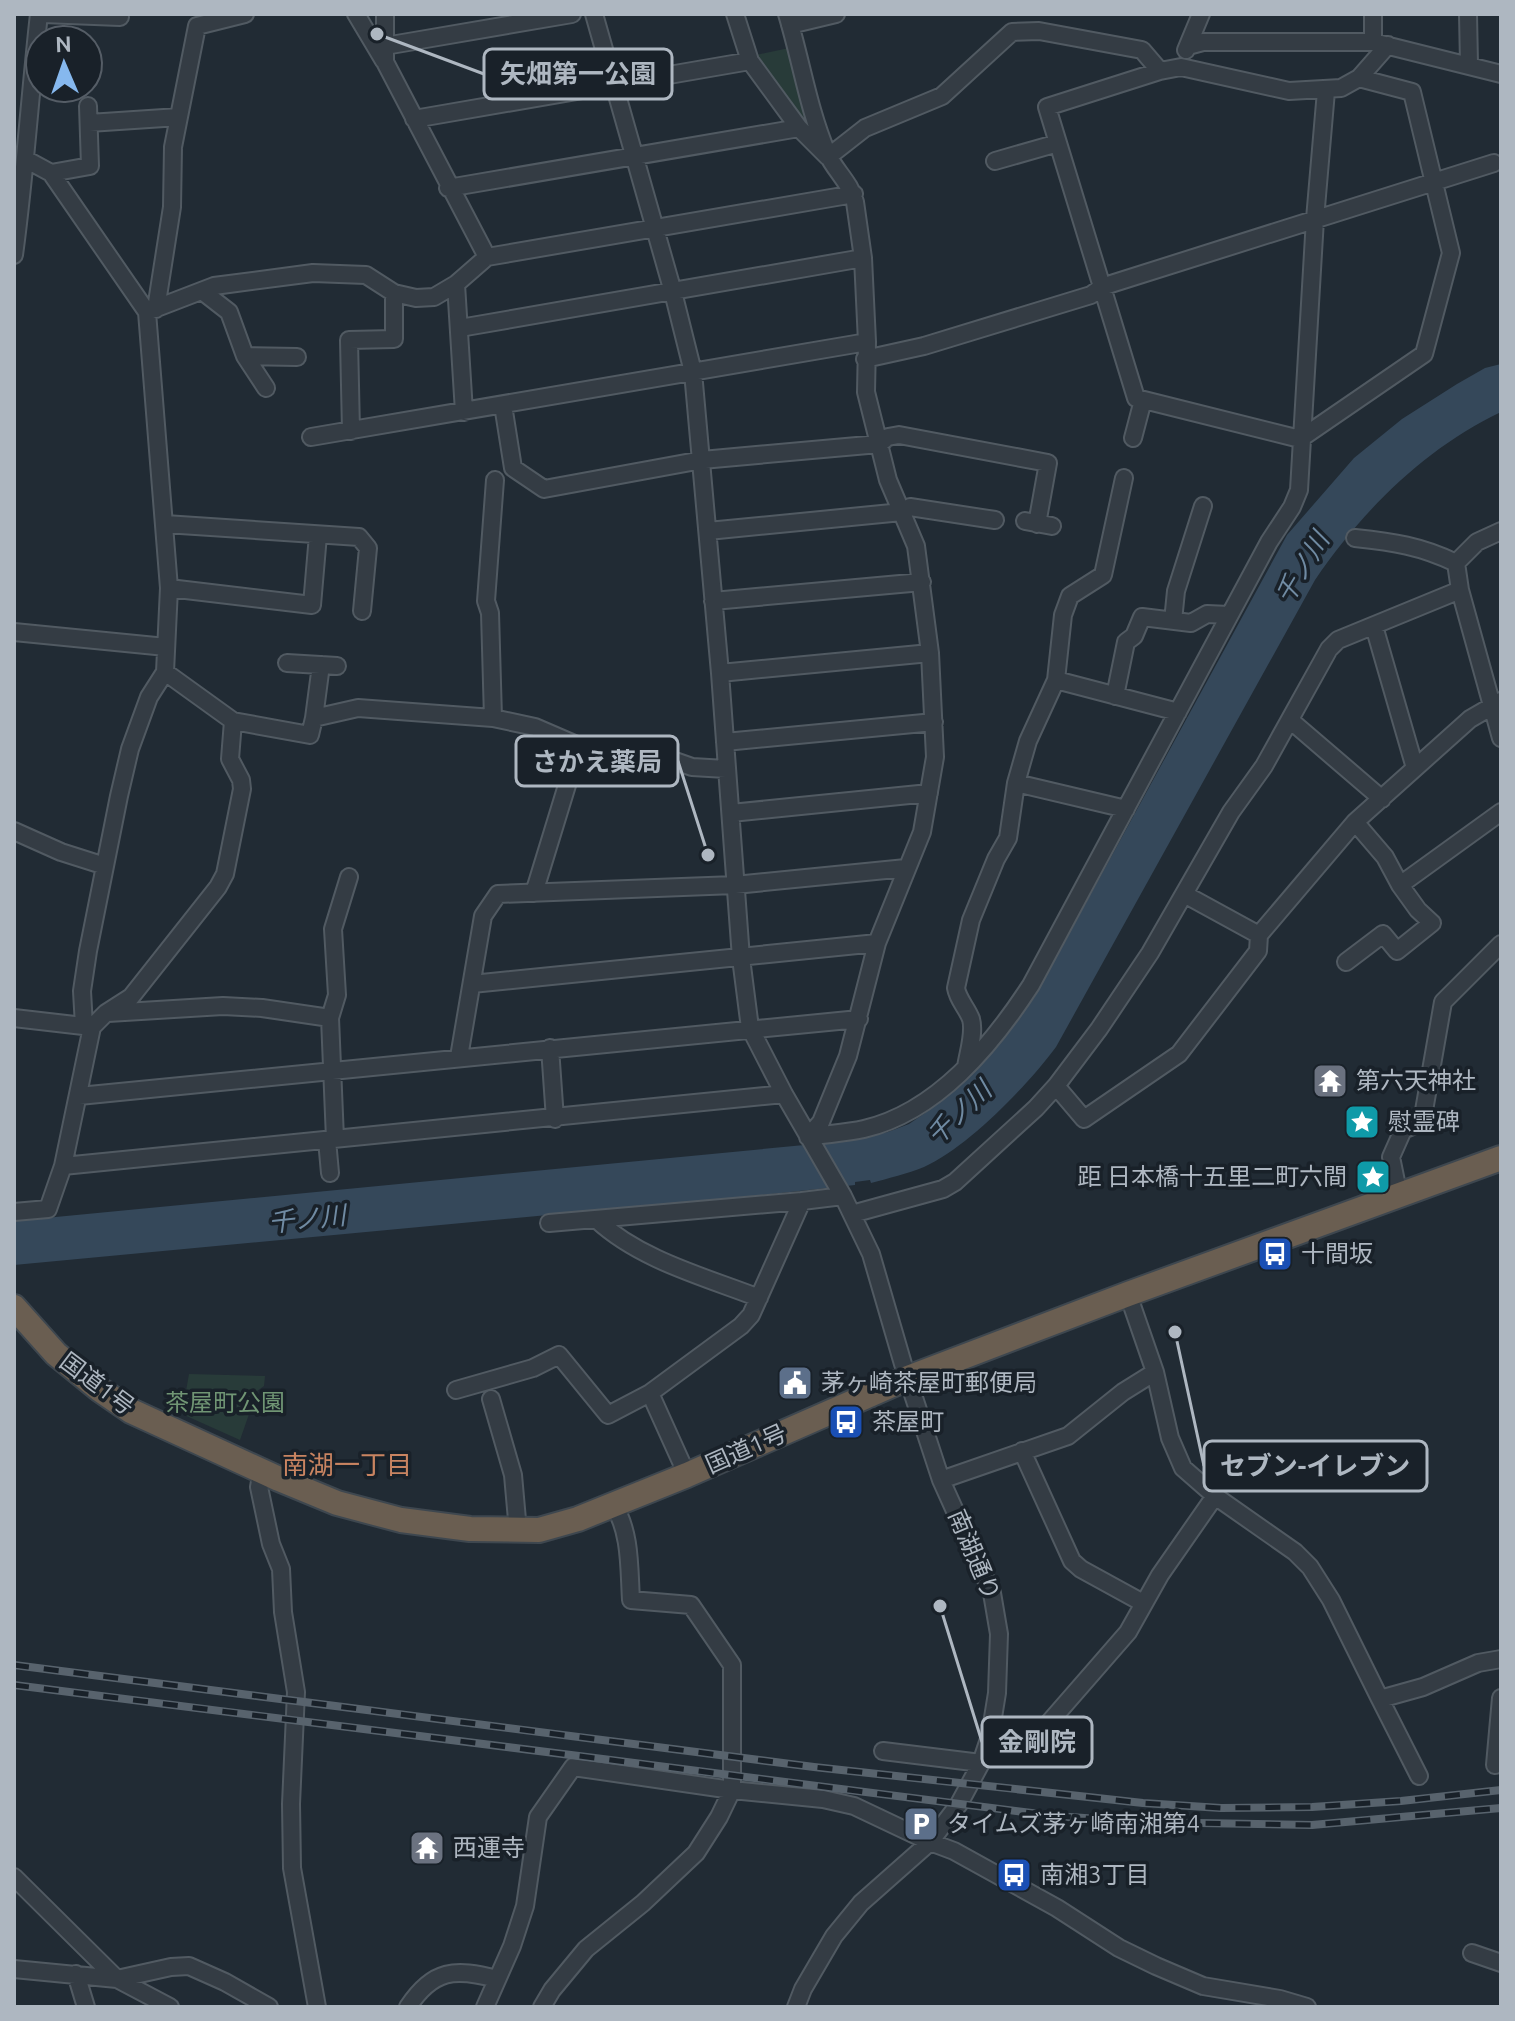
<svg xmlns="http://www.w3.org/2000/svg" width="1515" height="2021" font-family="Ubuntu,'Noto Sans JP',sans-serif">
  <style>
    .green { fill: #283b39 }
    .water { fill: #35485a }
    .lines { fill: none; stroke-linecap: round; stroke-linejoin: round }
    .minor-casing { stroke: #515a62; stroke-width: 20 }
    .highway-casing { stroke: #3e474f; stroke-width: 28 }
    .minor { stroke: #343c44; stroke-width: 16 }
    .highway { stroke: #6a5e51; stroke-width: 24 }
    .rail-casing { stroke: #58636d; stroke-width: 8 }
    .rail { stroke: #192129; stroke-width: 5; stroke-dasharray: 15; stroke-linecap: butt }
    .labels { text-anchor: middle; stroke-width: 7; stroke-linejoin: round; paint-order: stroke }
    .poi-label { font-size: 24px; fill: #aeb7c1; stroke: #192129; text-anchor: start }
    .street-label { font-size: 24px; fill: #aeb7c1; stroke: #192129 }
    .park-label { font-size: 24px; fill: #709574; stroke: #192129 }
    .water-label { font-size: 26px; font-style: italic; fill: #708ba3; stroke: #192129 }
    .neighbourhood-label { font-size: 26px; fill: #c98461; stroke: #192129 }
    .leader { fill: none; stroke: #aeb7c1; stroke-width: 3 }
    .callout-dot { fill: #aeb7c1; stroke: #192129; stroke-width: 3 }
    .callout { fill: #192129; stroke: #aeb7c1; stroke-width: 3 }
    .callout-label { font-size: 26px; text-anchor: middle; font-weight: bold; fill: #aeb7c1 }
  </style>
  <rect width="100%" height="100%" fill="#212b34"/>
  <path class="green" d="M789,48L813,134L756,55Z
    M189,1374L265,1376L264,1386L257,1391L240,1440L182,1414Z"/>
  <path class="water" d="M1501,364V412C1425,448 1362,511 1315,580L1056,1047C1027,1086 968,1147 924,1167C907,1174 889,1178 871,1183L870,1180L855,1182V1185L762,1195L14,1265V1221L836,1142L888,1132L909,1124L925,1113L971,1074L999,1045L1034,998L1287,535L1354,458L1402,419L1457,384L1485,368Z"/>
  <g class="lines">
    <defs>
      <path id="minor" d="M43,14L120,17
        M356,14L384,61
        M385,14V62L487,257L456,284L464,412
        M594,14L673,292L693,372L720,673L741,958L750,1028L784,1094L843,1196L871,1254L903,1364L941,1480L992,1593L999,1634L997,1693L990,1736L981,1763L959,1804L930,1842L861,1903L834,1936L803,1989L796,2007
        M735,14L750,61L799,128L828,157L865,128L942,96L1012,32L1039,31L1142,50L1160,71
        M787,14C801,60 808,108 827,153C834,170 851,183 855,202L863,258L867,342L866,392L888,480L916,546L930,653L935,757L922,832L877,943L848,1056L821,1122L808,1137
        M1373,14V42
        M1468,14L1469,64
        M790,25L836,14
        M385,46L572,14
        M1188,46L1203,42H1373L1501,74
        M1186,50L1201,14
        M1359,78L1412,92L1451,253L1424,354L1300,439L1136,398L1047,107L1160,71L1181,67L1289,91L1341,88L1359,78L1388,45
        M414,119L750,61
        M89,123L179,117
        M27,160L51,173L147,312L169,588L165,672L149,697L130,749L119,796L88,951L82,991L84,1026
        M995,161L1058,143
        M51,173L90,166L88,106
        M448,188L799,128
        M14,255C25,175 30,94 39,14
        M487,257L854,194
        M202,291L229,312L245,356L266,388
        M156,309L172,207L173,147L197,26L245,14
        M149,311L214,286L313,273L366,275L394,293L416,298L434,297L456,284
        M460,328L863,258
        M245,356L297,357
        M865,359L924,346L1091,295L1102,287L1114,283L1494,163
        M503,405L513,468L544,489L702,460L879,444L888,437L899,435L1048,463L1037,524
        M351,431L349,340L394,339V293
        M311,437L867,342
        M1133,438L1143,400
        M1025,521L1052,526
        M165,524L359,537L368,548L362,611
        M708,531L902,512L910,507L995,520
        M1355,538C1393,542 1421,546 1456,563L1460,590L1501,738
        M1456,563L1477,542L1501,531
        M169,588L312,605L318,535
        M713,601L922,582
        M1173,621L1176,591L1203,506
        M1374,626L1415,768
        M14,632L166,647
        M287,663L337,666
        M165,672L233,721L310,735L314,718L358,708L493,718L535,727L579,746
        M720,673L930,653
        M1056,680L1178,712
        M1115,696L1126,642L1134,636L1142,617L1191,623L1207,614L1229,615
        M314,718L321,665
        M493,718L490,613L486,601L495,480
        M1290,720L1382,799
        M725,742L934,722
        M1016,783L1126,809
        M731,813L929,793
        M14,831L61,852L105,866
        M1400,885L1501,812
        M534,893L579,746L658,755L692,767L726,769
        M1184,894L1259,935
        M1346,962L1383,934L1397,951L1432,923L1418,910L1400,885L1385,857L1355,822
        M472,984L877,943
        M108,1013L223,1006L262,1008L330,1018
        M14,1018L92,1027
        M550,1048L555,1119
        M459,1057L483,916L498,894L735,885L906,868
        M966,1067C968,1053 975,1033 971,1019C967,1008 958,1000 956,988L971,920L996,859L1008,838L1016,783L1028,741L1056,680L1063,615L1070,596L1103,575L1124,478
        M1056,1086L1084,1119L1179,1054L1258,951L1259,935L1355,822L1470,719L1501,701
        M79,1096L859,1019
        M808,1137C826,1134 846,1133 864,1129C937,1112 992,1045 1031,985L1269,542L1292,507L1299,490L1315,219L1326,91
        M335,1139L330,1018L337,995L333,929L349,877
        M327,1140L330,1173
        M63,1166L784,1094
        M1399,1196L1391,1157L1403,1130L1422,1122L1443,1002L1501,944
        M14,1212L48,1209L63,1166L92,1027L106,1013L131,997L218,887L225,874L242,789L241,780L230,759L233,721
        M852,1214L943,1189L955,1182L1036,1108L1056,1086L1099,1029L1150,953L1231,812L1264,766L1329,649L1338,640L1460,590
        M597,1220C640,1260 705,1277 759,1298
        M549,1223L802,1201
        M1128,1294L1155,1372L1170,1438L1183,1468L1215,1496L1295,1552L1310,1567L1331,1600L1380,1699L1423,1687L1478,1663L1501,1659
        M456,1390L533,1368L559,1355L608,1415L650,1393
        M491,1399L513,1475L518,1531
        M1022,1451L1072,1561L1081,1569L1143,1603
        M262,1470L259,1487L271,1544L281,1569L283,1612L296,1692L291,1804L292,1868L317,2007
        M687,1475L650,1393L741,1326L751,1315L802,1201L843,1196
        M941,1480L1068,1436L1123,1392L1155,1372
        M1380,1699L1419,1776
        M1040,1733L1128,1632L1160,1575L1215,1496
        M883,1751L981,1763
        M1495,1765L1501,1698
        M14,1877L117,1979L170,2007
        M1472,1953L1501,1963
        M14,1969L117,1979L171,1967L189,1966L225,1982L269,2007
        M76,1974L86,2007
        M408,2007C433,1969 455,1968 497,1979
        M485,2007L512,1946L525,1906L538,1817L573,1767L732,1790L823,1799L854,1806L930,1842L954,1851L1057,1908L1119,1948L1156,1966L1203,1986L1280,1999L1307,2007
        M542,2007L552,1990L586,1949L643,1903L696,1853L719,1817L732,1790V1665L691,1605L631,1600C629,1568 631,1532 613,1504"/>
      <path id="highway" d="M14,1307L56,1354L99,1389L131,1411L279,1479L337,1503L401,1520L470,1529L539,1530L578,1519L687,1475L908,1378L1128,1294L1501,1158"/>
    </defs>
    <use href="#minor" class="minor-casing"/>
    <use href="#highway" class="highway-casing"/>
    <use href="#minor" class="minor"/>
    <use href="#highway" class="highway"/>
    <defs>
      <path id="rail" d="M14,1665L814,1767L1143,1803L1221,1808L1312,1807L1401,1801L1501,1790
        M14,1685L1056,1816L1141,1822L1312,1825L1501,1808"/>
    </defs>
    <use href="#rail" class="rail-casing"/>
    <use href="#rail" class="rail"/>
  </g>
  <defs>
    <symbol id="temple-square" viewBox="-11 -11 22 22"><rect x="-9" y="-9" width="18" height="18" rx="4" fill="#6b7280" stroke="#192129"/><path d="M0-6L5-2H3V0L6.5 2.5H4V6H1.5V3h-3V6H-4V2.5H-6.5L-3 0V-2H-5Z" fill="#fff"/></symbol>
    <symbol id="sight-square" viewBox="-11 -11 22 22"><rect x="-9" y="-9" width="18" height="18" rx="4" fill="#0f9aa8" stroke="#192129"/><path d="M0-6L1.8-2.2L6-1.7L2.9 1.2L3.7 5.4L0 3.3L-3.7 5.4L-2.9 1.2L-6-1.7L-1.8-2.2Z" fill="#fff"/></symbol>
    <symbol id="bus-square" viewBox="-11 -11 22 22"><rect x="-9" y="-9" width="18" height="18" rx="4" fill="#1a4fb4" stroke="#192129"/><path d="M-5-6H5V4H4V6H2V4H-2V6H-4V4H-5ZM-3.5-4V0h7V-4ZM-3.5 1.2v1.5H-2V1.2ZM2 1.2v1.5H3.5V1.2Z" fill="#fff"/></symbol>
    <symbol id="civic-square" viewBox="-11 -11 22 22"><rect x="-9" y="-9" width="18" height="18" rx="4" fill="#5c6f8a" stroke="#192129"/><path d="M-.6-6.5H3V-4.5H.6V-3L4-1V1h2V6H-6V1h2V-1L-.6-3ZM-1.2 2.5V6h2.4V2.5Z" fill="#fff"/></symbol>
    <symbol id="parking-square" viewBox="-11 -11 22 22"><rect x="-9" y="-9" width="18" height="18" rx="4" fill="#5c6f8a" stroke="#192129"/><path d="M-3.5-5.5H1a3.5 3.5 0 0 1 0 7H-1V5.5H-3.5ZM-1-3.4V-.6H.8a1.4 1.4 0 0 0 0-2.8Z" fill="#fff"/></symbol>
  </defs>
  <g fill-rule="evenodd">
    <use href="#temple-square" x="1310" y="1061" width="40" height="40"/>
    <use href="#sight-square" x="1342" y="1102" width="40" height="40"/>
    <use href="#sight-square" x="1353" y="1157" width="40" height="40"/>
    <use href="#bus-square" x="1255" y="1234" width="40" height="40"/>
    <use href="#civic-square" x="775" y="1363" width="40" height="40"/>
    <use href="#bus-square" x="826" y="1402" width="40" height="40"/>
    <use href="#parking-square" x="901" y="1804" width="40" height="40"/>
    <use href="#temple-square" x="407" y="1828" width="40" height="40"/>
    <use href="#bus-square" x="994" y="1855" width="40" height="40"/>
  </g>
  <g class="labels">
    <g class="poi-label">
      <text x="1356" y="1089">第六天神社</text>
      <text x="1388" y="1130">慰霊碑</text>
      <text x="1347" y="1185" text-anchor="end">距 日本橋十五里二町六間</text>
      <text x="1301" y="1262">十間坂</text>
      <text x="821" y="1391">茅ヶ崎茶屋町郵便局</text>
      <text x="872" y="1430">茶屋町</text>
      <text x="947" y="1832">タイムズ茅ヶ崎南湘第4</text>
      <text x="453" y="1856">西運寺</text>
      <text x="1040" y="1883">南湘3丁目</text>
    </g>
    <g class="street-label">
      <text transform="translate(97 1384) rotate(37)" y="8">国道1号</text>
      <text transform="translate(746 1449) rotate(-24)" y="8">国道1号</text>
      <text transform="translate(974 1555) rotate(67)" y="8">南湖通り</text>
    </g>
    <g class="park-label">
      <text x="225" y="1411">茶屋町公園</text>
    </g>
    <g class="water-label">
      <text transform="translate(1302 568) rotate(-59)" y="9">千ノ川</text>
      <text transform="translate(959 1113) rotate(-44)" y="9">千ノ川</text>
      <text transform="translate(307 1219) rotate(-6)" y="9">千ノ川</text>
    </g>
    <g class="neighbourhood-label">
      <text x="347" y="1474">南湖一丁目</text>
    </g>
  </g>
  <path class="leader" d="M377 34L484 74M708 855L678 761M1175 1332L1204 1466M940 1606L982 1742"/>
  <g class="callout-dot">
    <circle cx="377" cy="34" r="8"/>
    <circle cx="708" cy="855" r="8"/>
    <circle cx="1175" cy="1332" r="8"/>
    <circle cx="940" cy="1606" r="8"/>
  </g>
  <g class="callout">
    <rect x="484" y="49" width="188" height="50" rx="8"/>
    <rect x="516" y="736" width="162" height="50" rx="8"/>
    <rect x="1204" y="1441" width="223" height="50" rx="8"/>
    <rect x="982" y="1717" width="110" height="50" rx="8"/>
  </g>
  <g class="callout-label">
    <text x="578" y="83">矢畑第一公園</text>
    <text x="597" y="771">さかえ薬局</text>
    <text x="1315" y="1475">セブン-イレブン</text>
    <text x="1037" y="1751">金剛院</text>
  </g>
  <rect width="1515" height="2021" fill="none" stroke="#aeb7c1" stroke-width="32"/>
  <g transform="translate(64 64) rotate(358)"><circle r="38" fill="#192129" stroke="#555d66" stroke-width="2"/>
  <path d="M0-6L14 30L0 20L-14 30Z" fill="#86b8ee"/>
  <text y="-12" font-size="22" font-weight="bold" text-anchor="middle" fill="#aeb7c1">N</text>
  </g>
</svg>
